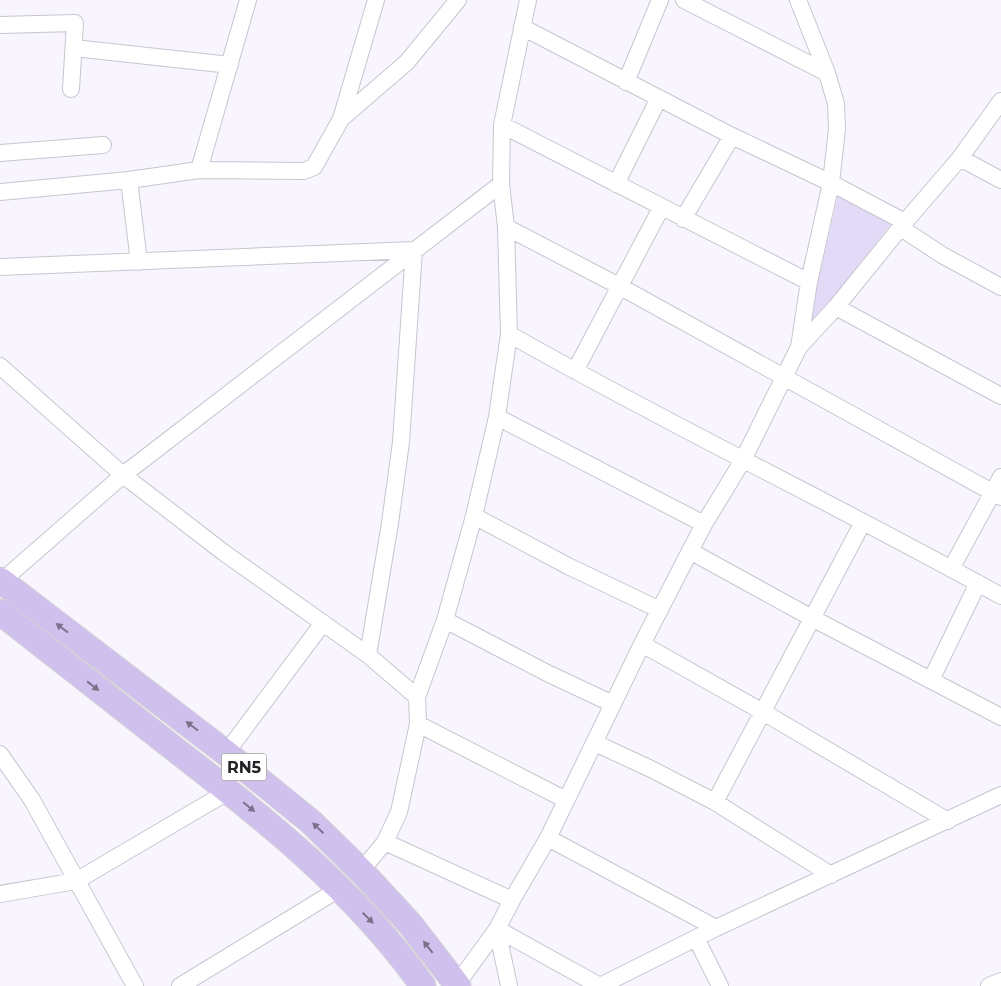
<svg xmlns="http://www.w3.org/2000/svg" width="1001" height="986" font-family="Montserrat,sans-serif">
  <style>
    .green { fill: #e3daf8 }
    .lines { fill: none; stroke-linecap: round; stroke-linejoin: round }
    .street-casing { stroke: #c8c5cf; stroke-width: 18 }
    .primary-casing { stroke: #d3d3d4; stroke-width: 27 }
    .street { stroke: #fff; stroke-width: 16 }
    .primary { stroke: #d0c0ee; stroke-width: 25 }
    .oneway { fill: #7a718a }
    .labels { text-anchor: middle; stroke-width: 4; stroke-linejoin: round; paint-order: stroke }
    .shield { fill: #fff; stroke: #656467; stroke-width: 1 }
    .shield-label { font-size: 16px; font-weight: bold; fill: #232226 }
  </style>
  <rect width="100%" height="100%" fill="#f8f5ff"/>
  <path class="green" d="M838,195L891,224L806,333Z"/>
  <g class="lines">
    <defs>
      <path id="street" d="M684,0L827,73
        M798,0L827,73L836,104L837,129L831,183L809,282L799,347
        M0,25L75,23L71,89
        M522,27L732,136L831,183L905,222
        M74,48L230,65
        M626,82L660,0
        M341,119L376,0
        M502,125L809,282
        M0,153L103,145
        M960,158L1001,180
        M199,170L248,0
        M129,180L139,262
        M616,184L659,98
        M0,192L129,180L199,170L304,171L314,167L341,119L407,62L458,0
        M683,219L732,136
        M506,227L619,286L1001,497
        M901,228L942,255L1001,287
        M0,267L414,250L401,442L390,523L368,655
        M836,307L1001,396
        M509,334C671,426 839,506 1001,596
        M0,366L123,475L223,552L368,655L417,697
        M575,371L661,208
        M497,417L704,524
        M474,516L568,566L660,610
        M690,551L812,618L1001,717
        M951,569L1001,477
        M2,581L123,475L501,184
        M445,620L549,674L613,704
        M642,644L763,712L948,821
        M931,680L978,583
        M418,724L566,800
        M595,743L651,769L715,802L831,875
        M226,753L323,623
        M0,754L32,800L135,986
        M715,802L863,522
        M548,838L716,928
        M385,842L512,900
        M361,871L385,842L399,812L418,724L417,697L445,620L474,516L497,417L509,334L506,227L501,184L502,125L528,0
        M0,894L76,881L229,791
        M497,929L600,986
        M497,929L509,986
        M696,938L720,986
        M457,984L497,929L512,900L548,838L642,644L704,524L743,460L799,347L836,307L905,222L960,158L1001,101
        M180,986L339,889
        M600,986L716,928L1001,795
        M989,986L1001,981"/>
      <path id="primary" d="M0,580L226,753L311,822L361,871L410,924L458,986
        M0,612C57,657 115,702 172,747C264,818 356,891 423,986"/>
    </defs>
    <use href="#street" class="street-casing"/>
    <use href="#primary" class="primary-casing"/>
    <use href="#street" class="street"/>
    <use href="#primary" class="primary"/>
  </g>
  <defs><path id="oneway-solid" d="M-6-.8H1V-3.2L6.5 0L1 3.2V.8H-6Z" transform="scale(1.25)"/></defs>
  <g class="oneway">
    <use href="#oneway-solid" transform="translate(62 628) rotate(-143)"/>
    <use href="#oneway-solid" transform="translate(93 686) rotate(38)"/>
    <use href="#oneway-solid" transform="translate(192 726) rotate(-143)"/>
    <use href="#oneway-solid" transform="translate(249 807) rotate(39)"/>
    <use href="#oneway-solid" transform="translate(318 828) rotate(-136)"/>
    <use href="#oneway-solid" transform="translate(368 918) rotate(45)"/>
    <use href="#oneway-solid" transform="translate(428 947) rotate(-128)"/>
  </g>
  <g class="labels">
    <rect class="shield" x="221.5" y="753.5" width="45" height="27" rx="4"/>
    <g class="shield-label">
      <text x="244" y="773">RN5</text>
    </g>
  </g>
</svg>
